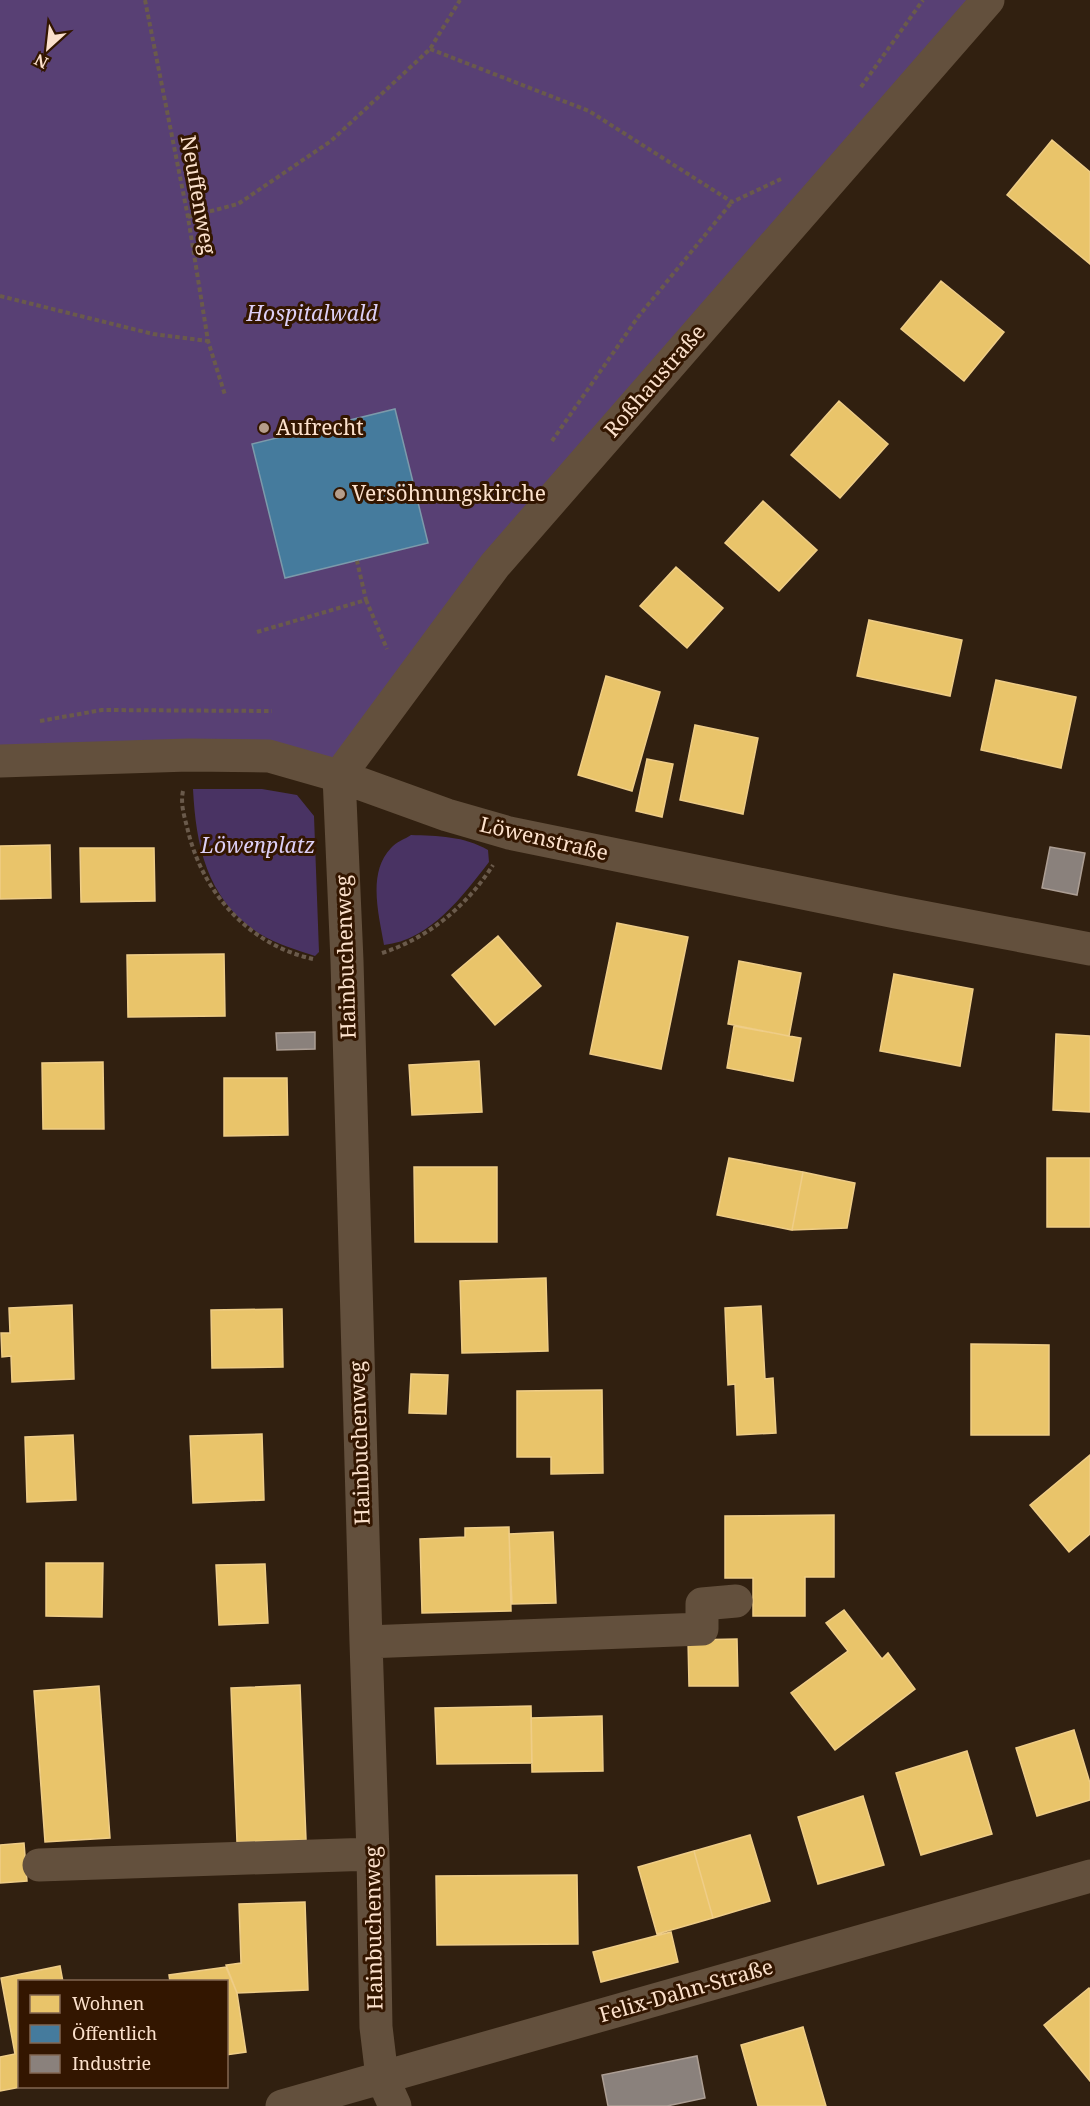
<svg xmlns="http://www.w3.org/2000/svg" width="1090" height="2106" font-family="'Noto Serif',serif">
  <style>
    .green { fill: #493363 }
    .forest { fill: #584074 }
    .homes { fill: #e9c46a; stroke: #efcd87; stroke-width: 1.5 }
    .public { fill: #457b9d; stroke: #7c9aab; stroke-width: 1.5 }
    .industry { fill: #8a817c; stroke: #ac9e94; stroke-width: 1.5 }
    .lines { fill: none; stroke-linecap: round; stroke-linejoin: round }
    .path { stroke: #6a5a4b; stroke-width: 4; stroke-dasharray: 4.5 3; stroke-linecap: butt }
    .minor { stroke: #63503d; stroke-width: 33 }
    .poi-dot { fill: #b59d8a; stroke: #331600; stroke-width: 2 }
    .labels { text-anchor: middle; stroke-width: 6; stroke-linejoin: round; paint-order: stroke }
    .street-label { font-size: 21px; fill: #fce1cc; stroke: #331600 }
    .park-label { font-size: 21px; font-style: italic; fill: #dccff5; stroke: #331600 }
    .poi-label { font-size: 21px; fill: #fce1cc; stroke: #331600; text-anchor: start }
  </style>
  <rect width="100%" height="100%" fill="#312010"/>
  <path class="green" d="M193,789H262L297,795L314,816L319,952L315,956C297,950 276,944 260,934C207,900 196,847 193,789Z
    M411,835C438,836 464,836 488,850L489,862C463,896 430,940 384,945C379,915 367,873 391,848C396,842 405,839 411,835Z"/>
  <path class="forest" d="M0,0H989L339,776L269,756L0,761Z"/>
  <path class="homes" d="M1052,140L1090,172V264L1007,195Z
    M941,281L1004,332L964,381L901,329Z
    M839,401L888,444L840,498L791,455Z
    M763,501L817,550L779,591L725,543Z
    M676,567L723,608L687,648L640,606Z
    M869,620L962,640L950,696L857,676Z
    M606,676L660,692L632,791L578,775Z
    M996,680L1076,697L1061,768L981,750Z
    M695,725L758,738L743,814L680,800Z
    M647,759L673,764L662,817L636,811Z
    M50,845L51,898L0,899V846Z
    M80,848H154L155,901L81,902Z
    M617,923L688,937L661,1069L590,1054Z
    M498,936L541,986L495,1025L452,975Z
    M224,954L225,1016L128,1017L127,955Z
    M739,961L801,973L789,1036L728,1024Z
    M894,974L973,989L960,1066L880,1051Z
    M734,1026L801,1038L793,1081L727,1068Z
    M1056,1034L1090,1036V1112L1053,1110Z
    M479,1061L482,1112L412,1115L409,1065Z
    M103,1062L104,1129H43L42,1063Z
    M224,1078H287L288,1135L224,1136Z
    M729,1158L803,1172L792,1230L717,1215Z
    M1047,1158H1090V1227H1047Z
    M414,1167H497V1242H415Z
    M803,1172L855,1183L847,1228L792,1230Z
    M546,1278L548,1351L462,1353L460,1281Z
    M72,1305L74,1379L12,1382L11,1356L2,1357L1,1333H10L9,1308Z
    M761,1306L765,1379L773,1378L776,1433L737,1435L735,1384L728,1385L725,1308Z
    M282,1309L283,1367L212,1368L211,1310Z
    M971,1344L1049,1345V1435H971Z
    M411,1374L448,1375L446,1414L409,1413Z
    M602,1390L603,1473L551,1474V1457H517V1391Z
    M262,1434L264,1500L193,1503L190,1436Z
    M73,1435L76,1500L27,1502L25,1437Z
    M1090,1455V1534L1069,1552L1030,1505Z
    M834,1515V1577H805V1616H753V1578H725V1516Z
    M509,1527L511,1611L422,1613L420,1539L465,1537V1528Z
    M553,1532L556,1603L512,1604L509,1534Z
    M46,1563H103L102,1617L46,1616Z
    M265,1564L268,1623L219,1625L216,1565Z
    M844,1610L882,1659L888,1653L915,1689L835,1750L791,1693L848,1651L826,1623Z
    M737,1639L738,1686H689L688,1640Z
    M300,1685L306,1840L237,1842L231,1688Z
    M99,1686L110,1838L45,1842L34,1691Z
    M531,1706L532,1763L437,1764L435,1708Z
    M602,1716L603,1771L532,1772L531,1718Z
    M1074,1730L1090,1783V1800L1037,1816L1016,1748Z
    M967,1751L992,1834L921,1855L896,1773Z
    M863,1796L884,1865L818,1884L798,1817Z
    M750,1835L770,1901L713,1918L694,1851Z
    M24,1843L27,1881L0,1883V1845Z
    M694,1851L713,1918L657,1934L638,1867Z
    M577,1875L578,1944L437,1945L436,1876Z
    M305,1902L308,1990L237,1993L226,1965L241,1963L239,1904Z
    M671,1932L678,1962L601,1982L593,1952Z
    M60,1966L63,1982H20V2086H26L0,2091V2057L15,2054L1,1978Z
    M226,1967L237,1993L246,2052L226,2055V1982H170L169,1975Z
    M1089,1988L1090,1989V2081L1044,2025Z
    M803,2027L826,2106H758L741,2045Z"/>
  <path class="public" d="M395,409L428,543L285,578L252,444Z"/>
  <path class="industry" d="M1050,847L1085,853L1077,895L1042,888Z
    M315,1032V1049L277,1050L276,1033Z
    M697,2056L705,2098L667,2106H608L602,2075Z"/>
  <g class="lines">
    <path class="path" d="M145,0L188,217L208,341L225,395
      M430,49L589,111L732,202L781,179
      M861,87L923,0
      M188,217L238,204L331,141L430,49L460,0
      M0,296L153,334L208,341
      M552,441L638,317L732,202
      M366,600L387,649
      M257,632L366,600L357,561
      M40,721L102,710L272,711
      M183,791C180,805 185,818 188,831C203,893 249,945 313,959
      M382,953C428,938 467,906 493,865"/>
    <path class="minor" d="M0,761L189,755L269,756L339,776L447,815L509,833L896,912L1090,949
      M339,776L347,961L366,1642L373,1854L376,2027L382,2077L395,2106
      M339,776L495,565L988,0
      M366,1642L702,1629V1604L736,1601
      M39,1865L373,1854
      M282,2106L1090,1876"/>
  </g>
  <g class="poi-dot">
    <circle cx="264" cy="428" r="6"/>
    <circle cx="340" cy="494" r="6"/>
  </g>
  <g class="labels">
    <g class="street-label">
      <text transform="translate(198 195) rotate(80)" y="7">Neuffenweg</text>
      <text transform="translate(655 381) rotate(-49)" y="7">Roßhaustraße</text>
      <text transform="translate(544 839) rotate(13)" y="7">Löwenstraße</text>
      <text transform="translate(346 957) rotate(-92)" y="7">Hainbuchenweg</text>
      <text transform="translate(360 1443) rotate(-92)" y="7">Hainbuchenweg</text>
      <text transform="translate(374 1928) rotate(-91)" y="7">Hainbuchenweg</text>
      <text transform="translate(686 1991) rotate(-16)" y="7">Felix-Dahn-Straße</text>
    </g>
    <g class="park-label">
      <text x="312" y="321">Hospitalwald</text>
      <text x="258" y="853">Löwenplatz</text>
    </g>
    <g class="poi-label">
      <text x="276" y="435">Aufrecht</text>
      <text x="352" y="501">Versöhnungskirche</text>
    </g>
  </g>
  <rect x="18" y="1980" width="210" height="108" fill="#331600" stroke="#836752" stroke-width="1.5"/>
  <rect x="30" y="1995" width="30" height="18" fill="#e9c46a" stroke="#836752" stroke-width="1.5"/>
  <text x="72" y="2010" font-size="18" fill="#fce1cc">Wohnen</text>
  <rect x="30" y="2025" width="30" height="18" fill="#457b9d" stroke="#836752" stroke-width="1.5"/>
  <text x="72" y="2040" font-size="18" fill="#fce1cc">Öffentlich</text>
  <rect x="30" y="2055" width="30" height="18" fill="#8a817c" stroke="#836752" stroke-width="1.5"/>
  <text x="72" y="2070" font-size="18" fill="#fce1cc">Industrie</text>
  <g transform="translate(48 48) rotate(207)" stroke="#331600" stroke-width="4.5" paint-order="stroke">
  <path d="M0-4.5L10 22L0 15L-10 22Z" fill="#fce1cc"/>
  <text y="-9" font-size="16" font-weight="bold" text-anchor="middle" fill="#fce1cc">N</text>
  </g>
</svg>
